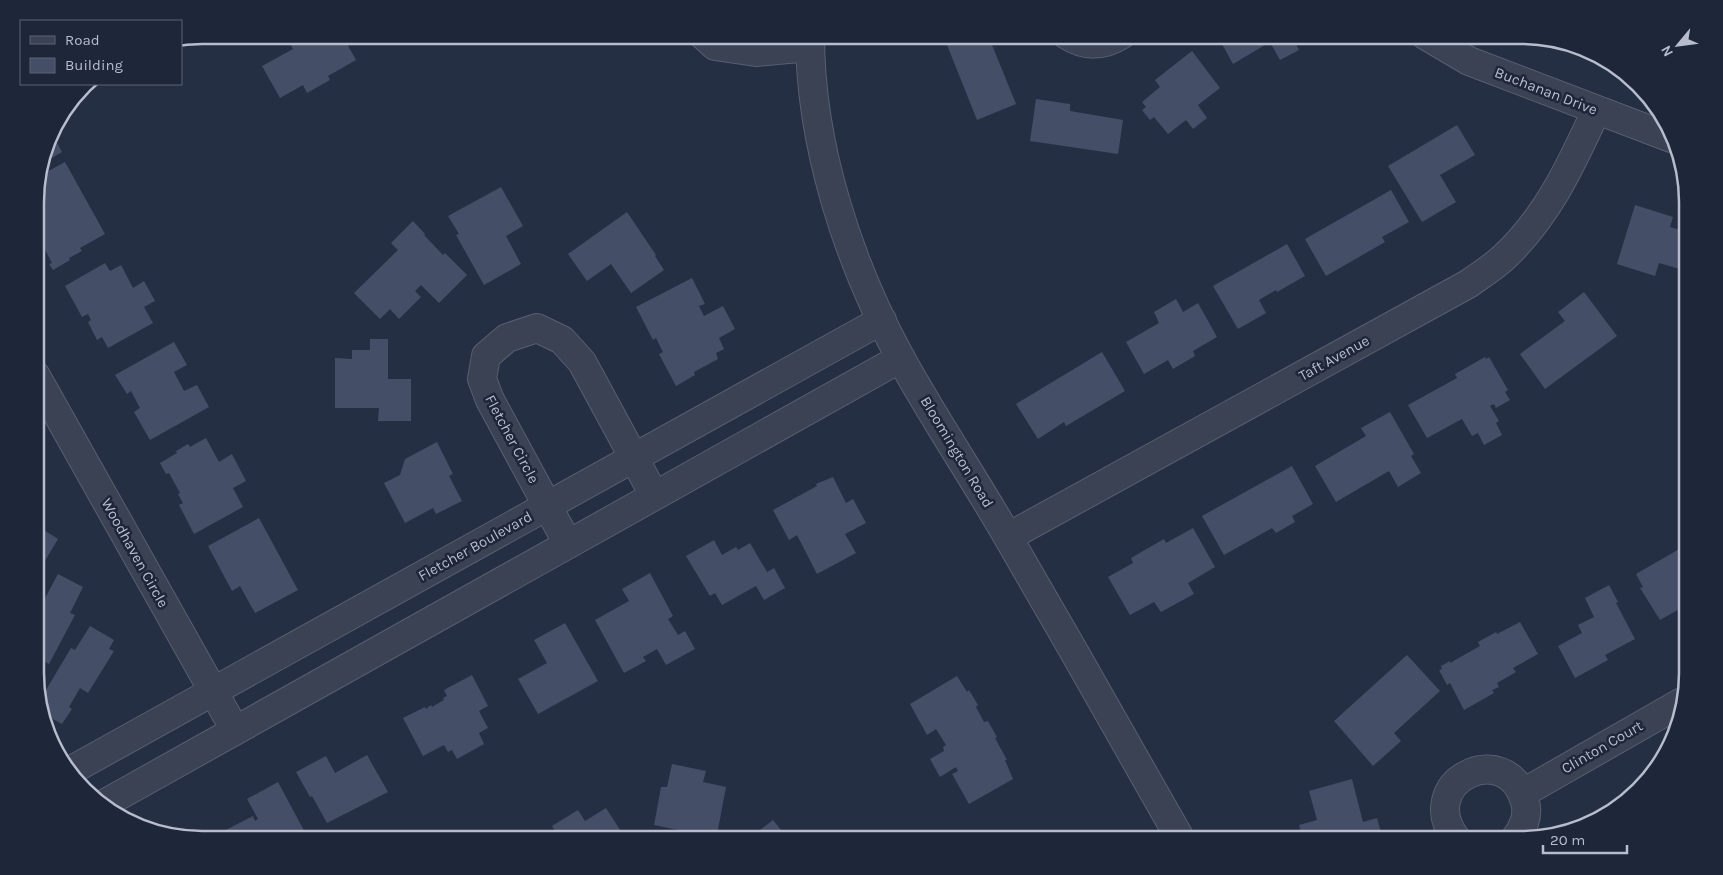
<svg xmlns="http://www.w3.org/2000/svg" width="1723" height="875" font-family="Karla,sans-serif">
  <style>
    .building { fill: #444e66 }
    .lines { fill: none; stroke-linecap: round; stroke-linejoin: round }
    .minor-casing { stroke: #585f71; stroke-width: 30 }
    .minor { stroke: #3a4253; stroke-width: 28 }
    .labels { text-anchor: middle; stroke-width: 5; stroke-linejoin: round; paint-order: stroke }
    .street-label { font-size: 15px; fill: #b7bdcd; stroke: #1e2639 }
    .rim { fill: none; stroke: #b7bdcd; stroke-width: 2.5 }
  </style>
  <rect width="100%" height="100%" fill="#252f44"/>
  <path class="building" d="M287,35H342L356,60L328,76L330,80L307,93L303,85L280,98L262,66L293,49L286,36Z
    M943,35H988L1016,104L977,120Z
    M1217,35H1291L1299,50L1280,60L1270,42L1233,64Z
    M1192,51L1220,88L1198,105L1207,118L1193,129L1186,120L1168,134L1154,117L1150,120L1142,110L1146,107L1142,102L1160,87L1155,80Z
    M1036,99L1070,104V111L1123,120L1118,154L1030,141Z
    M1457,125L1475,155L1440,175L1456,202L1422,222L1388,166Z
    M54,126L59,135L54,137L62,152L43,163Z
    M65,162L105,234L80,248L82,251L69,258L70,260L53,270L49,264L52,263L44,248L41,250L35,239V236L45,231L38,219L35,221V190L39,176Z
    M501,187L523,226L506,236L521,264L484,285L456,235L459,234L448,216Z
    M1391,190L1409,222L1382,237L1385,242L1326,276L1305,239Z
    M1635,205L1673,217L1670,227L1687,232V271L1659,263L1655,276L1617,264Z
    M627,212L656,255L655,256L664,270L631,293L611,264L587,281L568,254Z
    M413,221L425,234L424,235L443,255L445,253L467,275L439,303L421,285L415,291L421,297L399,319L390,309L380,319L354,293L398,250L391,243Z
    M1287,244L1305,276L1277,292L1276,290L1259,300L1266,313L1238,329L1213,286Z
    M105,263L110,271L121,265L133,288L144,281L155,301L144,307L153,323L108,348L102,337L97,340L88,322L91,320L88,314L82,317L65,286Z
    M692,278L705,304L699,306L704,316L723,306L735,329L719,338L724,349L716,353L718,359L694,372L695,375L676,386L659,354L663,352L656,338L653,340L636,307Z
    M1584,292L1617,336L1545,389L1520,354L1565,321L1558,312Z
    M1176,299L1183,312L1198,303L1217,337L1193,351L1195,356L1173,369L1168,360L1144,374L1126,342L1159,323L1154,312Z
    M370,339H388V379H411V421H378L379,408H335V358L352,359V350H370Z
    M174,342L187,365L174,372L184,391L197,385L209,407L150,440L134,412L140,408L131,391L127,394L115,375Z
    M1102,352L1125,391L1066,426L1064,422L1038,439L1016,404Z
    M1485,357L1486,359L1489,357L1508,390L1505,392L1510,400L1496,408L1494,404L1490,406L1499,421L1496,423L1502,435L1484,445L1478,433L1472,436L1462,419L1427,438L1408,405L1457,378L1455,374Z
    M1390,412L1414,454L1411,456L1421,473L1398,487L1389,471L1336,502L1315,466L1366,436L1361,428Z
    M206,438L219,462L232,454L246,481L233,488L243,507L194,534L179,505L183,503L178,494L180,493L169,473L166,474L160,463L177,453L176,451L188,444L190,447Z
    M437,442L453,474L449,476L462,501L436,514L433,508L405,523L384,483L400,475L405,459Z
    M1292,466L1313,504L1292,516L1295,522L1276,533L1272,528L1224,555L1202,516Z
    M833,477L846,503L853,499L866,523L845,534L856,553L817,574L797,535L789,540L773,510L817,486L816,484Z
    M259,518L298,590L255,613L240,586L232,591L208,546Z
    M36,525L58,539L36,576Z
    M1193,528L1215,567L1188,583L1194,594L1161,612L1154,602L1130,615L1108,577L1133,563L1131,558L1164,539L1166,543Z
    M714,540L722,555L736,547L738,550L750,543L767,572L774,568L785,588L764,600L756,586L722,605L715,593L710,596L686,556Z
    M1688,544V604L1660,620L1640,588L1643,587L1636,574Z
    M650,573L673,616L668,619L678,635L685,631L695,649L666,665L657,649L643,657L646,661L624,673L595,620L629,601L622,589Z
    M58,574L83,587L70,613L75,615L49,664L45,662L36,678V608L41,599L44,600Z
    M1609,585L1618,602L1616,603L1635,639L1605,655L1608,660L1575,678L1558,646L1582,633L1578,625L1594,617L1585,598Z
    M1520,622L1538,654L1513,668L1516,672L1497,683L1499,687L1492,690L1494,693L1464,710L1450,683L1447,685L1439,670L1442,669L1441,666L1450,661V663L1480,646L1478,642L1496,632L1497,634Z
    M565,623L598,681L538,714L518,679L547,663L534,640Z
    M90,626L114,640L109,649L114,651L88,693L80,688L69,707L72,709L62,724L51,718L48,723L37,697L40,693L43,695L71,648L75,650Z
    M1407,655L1440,691L1394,733L1401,741L1373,766L1334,721Z
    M472,675L488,706L479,711L488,728L479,733L484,744L457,759L452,750L448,752L444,745L423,756L403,718L425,707L426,709L431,705L432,707L444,700L443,698L447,696L444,690Z
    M957,676L967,692L969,690L978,705L976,707L984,722L988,721L997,737L995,738L1007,760H1005L1013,779L969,804L952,774L958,771L956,767L940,777L930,759L944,751L943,747L946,745L936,729L927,735L910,704Z
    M367,755L388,792L327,823L312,796L310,797L296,772L326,756L335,773Z
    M672,764L706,771L703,782L726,787L716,840L693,835V833L654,825L661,787H667Z
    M1352,779L1363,822L1377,818L1383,840H1303L1299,825L1317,820L1309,791Z
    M278,782L308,838L306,840H221L218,834L253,816L255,821L258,819L247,799Z
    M606,808L626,839L624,840H561L552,826L578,810L585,821Z
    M773,820L785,835L789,831L796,840H747Z
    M194,829L199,840L181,835Z"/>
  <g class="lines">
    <defs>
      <path id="minor" d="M703,35L715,46L756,52L810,47
        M810,35C810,145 848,261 900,357C934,419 974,478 1009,539C1067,639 1124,739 1181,840
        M1067,35C1085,47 1104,46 1121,35
        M1425,35L1469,61L1671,138
        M36,376L235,730
        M1008,537L1468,284C1479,276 1492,268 1502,259C1547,218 1571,165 1596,111
        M568,544L490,400L482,379L486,356L507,338L537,328L562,340L582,362L654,495
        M68,772L882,320
        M1523,793L1682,702
        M104,804L901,358
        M1457,840C1412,782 1507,736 1525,802C1529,815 1523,830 1514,840"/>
    </defs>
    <use href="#minor" class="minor-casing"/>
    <use href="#minor" class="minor"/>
  </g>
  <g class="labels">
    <g class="street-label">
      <text transform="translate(1546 91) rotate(21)" y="5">Buchanan Drive</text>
      <text transform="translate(1334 358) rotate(-29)" y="5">Taft Avenue</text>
      <text transform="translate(512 439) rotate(62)" y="5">Fletcher Circle</text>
      <text transform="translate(957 452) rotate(59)" y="5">Bloomington Road</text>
      <text transform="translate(475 546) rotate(-29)" y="5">Fletcher Boulevard</text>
      <text transform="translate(135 553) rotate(61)" y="5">Woodhaven Circle</text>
      <text transform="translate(1602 747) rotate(-30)" y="5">Clinton Court</text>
    </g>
  </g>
  <path d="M0 0H1723V875H0ZM202 44H1521A158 158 0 0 1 1679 202V673A158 158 0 0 1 1521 831H202A158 158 0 0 1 44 673V202A158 158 0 0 1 202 44Z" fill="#1e2639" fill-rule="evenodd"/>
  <path class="rim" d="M202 44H1521A158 158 0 0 1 1679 202V673A158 158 0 0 1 1521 831H202A158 158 0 0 1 44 673V202A158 158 0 0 1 202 44Z"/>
  <rect x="20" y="20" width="162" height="65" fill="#1e2639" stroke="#5b6274"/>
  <rect x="30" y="36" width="25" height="8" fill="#3a4253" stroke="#5b6274"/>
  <text x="65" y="45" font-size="15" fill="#b7bdcd">Road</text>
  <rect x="30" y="58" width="25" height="15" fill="#444e66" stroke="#5b6274"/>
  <text x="65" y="70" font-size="15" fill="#b7bdcd">Building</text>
  <g transform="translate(1678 45) rotate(241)" stroke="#1e2639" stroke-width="4" paint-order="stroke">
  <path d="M0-4L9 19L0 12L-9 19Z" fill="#b7bdcd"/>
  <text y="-8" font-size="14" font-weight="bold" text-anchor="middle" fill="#b7bdcd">N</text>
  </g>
  <path d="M1543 845v8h84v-8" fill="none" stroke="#b7bdcd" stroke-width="2.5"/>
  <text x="1550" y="845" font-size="15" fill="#b7bdcd" stroke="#1e2639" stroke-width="4" paint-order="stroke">20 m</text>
</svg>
